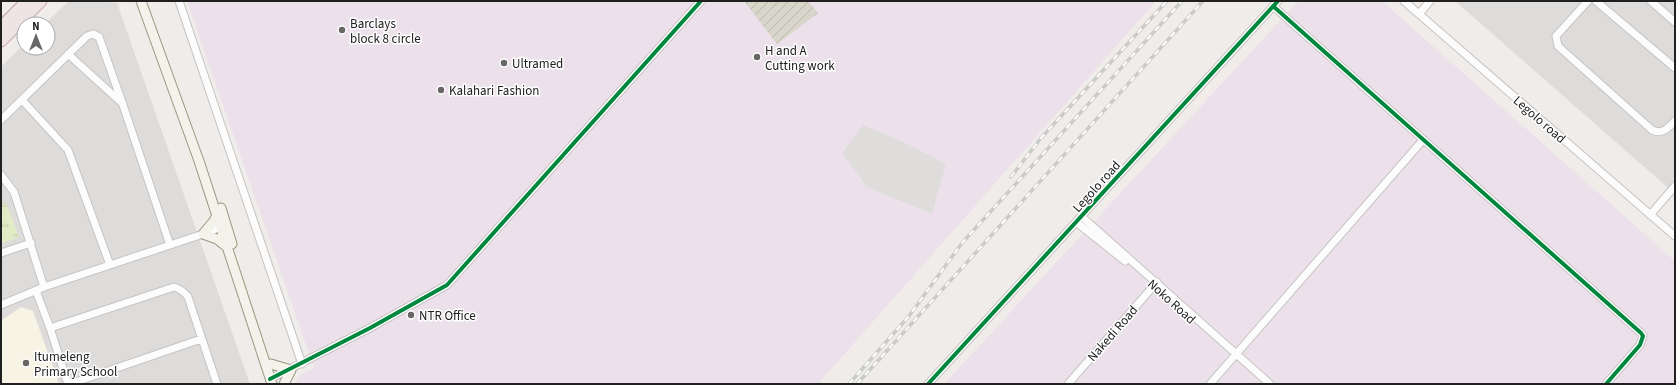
<svg xmlns="http://www.w3.org/2000/svg" width="1676" height="385" font-family="'Source Sans 3',sans-serif">
  <style>
    .residential { fill: #dedcda }
    .industrial { fill: #ece1ea }
    .education { fill: #f8f4e5 }
    .construction { fill: url(#construction-furrows) }
    .grass { fill: url(#grass-tufts) }
    .parking { fill: #dfdddc }
    .lines { fill: none; stroke-linecap: round; stroke-linejoin: round }
    .minor-casing { stroke: #c6c4c3; stroke-width: 9 }
    .secondary-casing { stroke: #9a9880; stroke-width: 11 }
    .trunk-casing { stroke: #c59fb0; stroke-width: 13 }
    .minor { stroke: #fdfcfc; stroke-width: 7 }
    .secondary { stroke: #f4f3eb; stroke-width: 9 }
    .trunk { stroke: #efe4e4; stroke-width: 11 }
    .rail-casing { stroke: #cbcbca; stroke-width: 3.5 }
    .rail { stroke: #fff; stroke-width: 2; stroke-dasharray: 6; stroke-linecap: butt }
    .cycleway-casing { stroke: #fff; stroke-width: 6 }
    .cycleway { stroke: #00873e; stroke-width: 4 }
    .poi-dot { fill: #686766; stroke: #fff; stroke-width: 1.5 }
    .labels { text-anchor: middle; stroke-width: 3; stroke-linejoin: round; paint-order: stroke }
    .poi-label { font-size: 13px; fill: #202020; stroke: #fff; text-anchor: start }
    .street-label { font-size: 13px; fill: #202020; stroke: #fff }
  </style>
  <defs>
    <pattern id="construction-furrows" width="10" height="10" patternUnits="userSpaceOnUse"><rect width="10" height="10" fill="#d8d5cb"/><path d="M-1 1l2-2M0 10L10 0M9 11l2-2" fill="none" stroke="#b9b7ae"/></pattern>
    <pattern id="grass-tufts" width="24" height="20" patternUnits="userSpaceOnUse"><rect width="24" height="20" fill="#e1ecc7"/><path d="M3 7l-1-3M5 7V3M7 7l1-3M15 17l-1-3M17 17v-4M19 17l1-3" fill="none" stroke="#c1caab"/></pattern>
  </defs>
  <rect width="100%" height="100%" fill="#efece9"/>
  <path class="residential" d="M69,1H99L117,3L250,384H1V67L24,44V48H48V24H45Z
    M1455,1H1675V194Z"/>
  <path class="industrial" d="M187,1H1156L818,384H296L299,375L314,368Z
    M1298,1H1382L1675,261V384H944Z"/>
  <path class="education" d="M21,307L33,311L59,384H1V321Z"/>
  <path class="construction" d="M744,1H808L818,13L777,44Z"/>
  <path class="grass" d="M6,202L19,237L1,244V206Z"/>
  <path class="parking" d="M863,125L910,145L946,164L932,214L867,187L842,153Z"/>
  <g class="lines">
    <defs>
      <path id="minor" d="M179,1L302,364
        M1404,1L1675,236
        M1588,1L1556,36L1558,46L1652,130C1662,135 1668,128 1675,121
        M1596,1L1675,68
        M1651,1L1675,22
        M1273,6L1641,333L1643,336L1640,345L1606,384
        M1419,14L1430,1
        M68,54L123,104
        M22,100L68,150L110,265
        M1,120L87,36L93,34L99,37L123,105L170,245
        M1,175L14,192L44,287
        M1650,215L1675,186
        M1081,216L1270,384
        M1076,222L1125,261
        M1,253L31,243
        M36,291L50,328L68,384
        M1,305L44,287L203,234L224,226
        M50,328L174,287C180,289 184,291 188,297L217,384
        M270,379L370,328L447,285L701,1
        M70,384L201,339
        M928,384L1278,1
        M1068,384L1157,282
        M1210,384L1423,140"/>
      <path id="secondary" d="M141,1L199,161L272,384
        M221,208L232,244
        M217,215L214,221L203,234L217,239L227,247
        M271,364L291,370L284,384"/>
      <path id="trunk" d="M1,27L27,1
        M1,41L41,1"/>
    </defs>
    <use href="#minor" class="minor-casing"/>
    <use href="#secondary" class="secondary-casing"/>
    <use href="#trunk" class="trunk-casing"/>
    <use href="#minor" class="minor"/>
    <use href="#secondary" class="secondary"/>
    <use href="#trunk" class="trunk"/>
    <defs>
      <path id="rail" d="M1011,177L1041,138L1167,1
        M849,384L909,316L962,243L1182,1
        M857,384L1203,1"/>
    </defs>
    <use href="#rail" class="rail-casing"/>
    <use href="#rail" class="rail"/>
    <defs>
      <path id="cycleway" d="M1273,6L1641,333L1643,336L1640,345L1606,384
        M270,379L370,328L447,285L701,1
        M928,384L1278,1"/>
    </defs>
    <use href="#cycleway" class="cycleway-casing"/>
    <use href="#cycleway" class="cycleway"/>
  </g>
  <g class="poi-dot">
    <circle cx="342" cy="30" r="4"/>
    <circle cx="757" cy="57" r="4"/>
    <circle cx="504" cy="63" r="4"/>
    <circle cx="441" cy="90" r="4"/>
    <circle cx="411" cy="315" r="4"/>
    <circle cx="26" cy="363" r="4"/>
  </g>
  <g class="labels">
    <g class="poi-label">
      <text x="350" y="28">Barclays<tspan x="350" dy="15">block 8 circle</tspan></text>
      <text x="765" y="55">H and A<tspan x="765" dy="15">Cutting work</tspan></text>
      <text x="512" y="68">Ultramed</text>
      <text x="449" y="95">Kalahari Fashion</text>
      <text x="419" y="320">NTR Office</text>
      <text x="34" y="361">Itumeleng<tspan x="34" dy="15">Primary School</tspan></text>
    </g>
    <g class="street-label">
      <text transform="translate(1540 119) rotate(41)" y="5">Legolo road</text>
      <text transform="translate(1096 186) rotate(-48)" y="5">Legolo road</text>
      <text transform="translate(1172 301) rotate(42)" y="5">Noko Road</text>
      <text transform="translate(1112 333) rotate(-49)" y="5">Nakedi Road</text>
    </g>
  </g>
  <rect width="1676" height="385" fill="none" stroke="#202020" stroke-width="4"/>
  <g transform="translate(36 36)"><circle r="19" fill="#ffffff" stroke="#a6a6a6"/>
  <path d="M0-3L7 15L0 10L-7 15Z" fill="#686766"/>
  <text y="-6" font-size="11" font-weight="bold" text-anchor="middle" fill="#202020">N</text>
  </g>
</svg>
